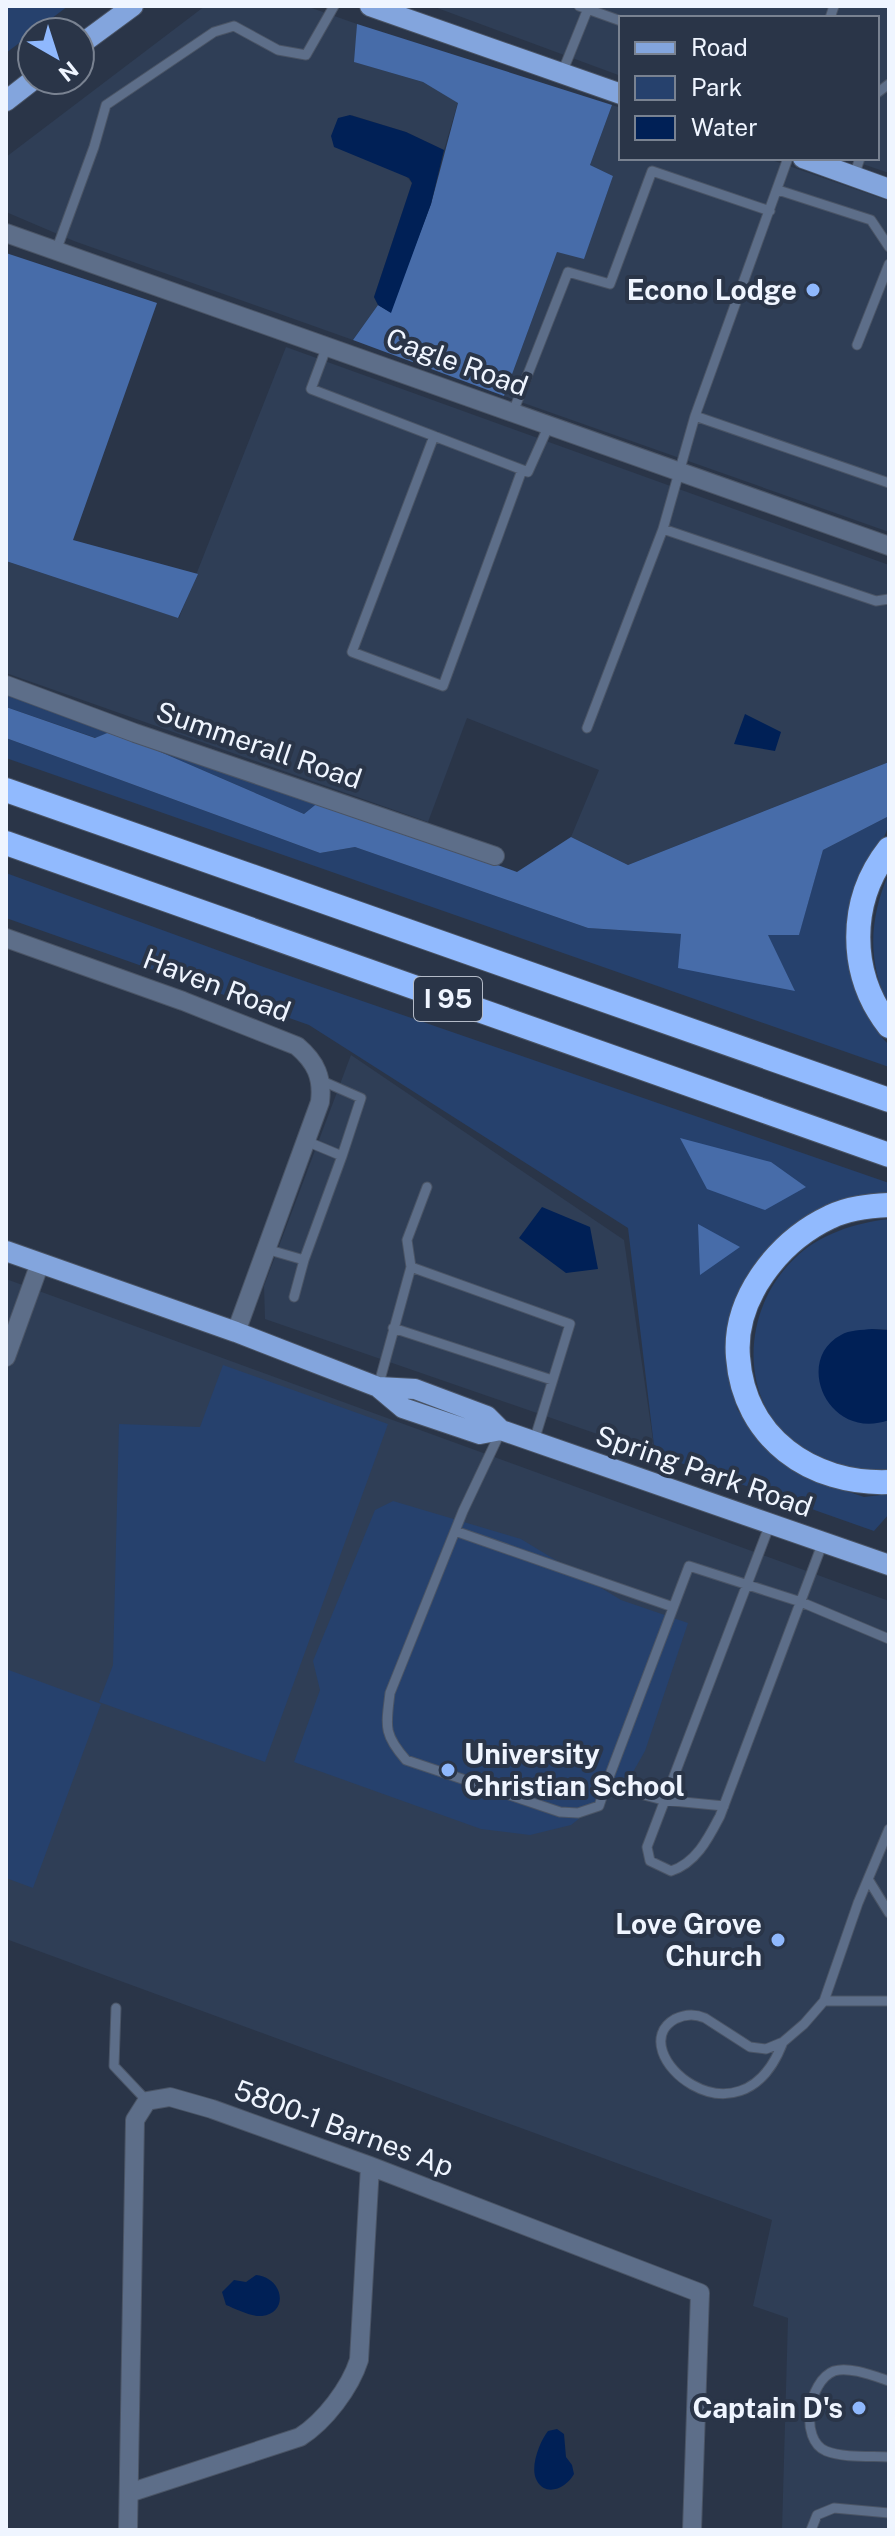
<svg xmlns="http://www.w3.org/2000/svg" width="895" height="2536" font-family="'Public Sans',sans-serif">
  <style>
    .built { fill: #2f3e56 }
    .green { fill: #26416d }
    .forest { fill: #476ca9 }
    .water { fill: #002056 }
    .lines { fill: none; stroke-linecap: round; stroke-linejoin: round }
    .service-casing { stroke: #4a5465; stroke-width: 11 }
    .minor-casing { stroke: #4a5465; stroke-width: 20 }
    .primary-casing { stroke: #4a5465; stroke-width: 22 }
    .motorway-casing { stroke: #4a5465; stroke-width: 26 }
    .service { stroke: #5d6e89; stroke-width: 9 }
    .minor { stroke: #5d6e89; stroke-width: 18 }
    .primary { stroke: #83a5dd; stroke-width: 20 }
    .motorway { stroke: #91bafe; stroke-width: 24 }
    .poi-dot { fill: #8fb8fd; stroke: #2a3548; stroke-width: 3 }
    .labels { text-anchor: middle; stroke-width: 8; stroke-linejoin: round; paint-order: stroke }
    .shield { fill: #2a3548; stroke: #b4bbc8; stroke-width: 2 }
    .shield-label { font-size: 26px; font-weight: bold; fill: #eff5ff }
    .poi-label { font-size: 28px; font-weight: bold; fill: #eff5ff; stroke: #2a3548; text-anchor: end }
    .street-label { font-size: 28px; fill: #eff5ff; stroke: #2a3548 }
  </style>
  <rect width="100%" height="100%" fill="#2a3548"/>
  <path class="built" d="M205,6H306L357,24L355,62L423,82L458,102L444,150L406,132L351,115L412,183L374,297L378,305L353,340L74,241L6,212V157Z
    M432,6H889V173L845,158H877V18H621V76Z
    M612,105L621,108V158H766L889,201V532L504,396L557,252L584,258L613,176L590,165Z
    M286,347L889,565V762L628,865L571,837L599,770L467,718L428,822L6,673V561L179,618Z
    M351,1055L624,1240L655,1454L265,1319L264,1286Z
    M6,1279L889,1601V2530H782L788,2318L753,2306L772,2220L6,1939Z"/>
  <path class="green" d="M6,6H68L6,53Z
    M6,692L320,801L304,814L112,731L96,738L6,707Z
    M6,738L320,853L355,847L588,928L681,934L794,989L767,934H799L823,850L889,816C889,842 871,849 862,871C856,886 847,909 847,925C847,964 860,1018 889,1045V1067L6,758Z
    M6,873L258,965L889,1183V1194L861,1196L817,1212L776,1240L742,1290L725,1349L737,1409L764,1447L805,1477L864,1497L889,1494V1514L874,1531L655,1454L628,1228L309,1025L6,918Z
    M889,873V1007C867,961 869,919 889,873Z
    M889,1219V1330L872,1329L865,1423L889,1420V1470C862,1469 836,1468 811,1454C738,1414 737,1314 794,1259C819,1234 855,1223 889,1219Z
    M223,1365L388,1424L265,1762L99,1702L113,1665L119,1424L200,1427Z
    M393,1501L521,1539L621,1600L688,1623L645,1751L629,1779L571,1825L530,1835L481,1829L294,1762L320,1690L313,1661L375,1510Z
    M6,1669L101,1704L33,1888L6,1878Z"/>
  <path class="forest" d="M357,24L612,105L590,165L613,176L584,259L557,252L504,396L353,340L378,305L390,312L431,204L458,103L423,82L354,62Z
    M6,253L157,303L73,540L198,574L178,618L6,561Z
    M6,707L95,738L112,731L304,814L320,801L517,872L571,837L628,865L889,762V816L823,850L799,935H768L795,991L678,968L681,934L588,928L355,847L320,853L6,738Z
    M680,1138L771,1162L806,1187L765,1210L707,1189Z
    M698,1224L740,1247L700,1275Z"/>
  <path class="water" d="M350,115L406,132L444,150L431,204L391,313L378,305L374,297L412,183L409,178L334,147L331,136L338,118Z
    M745,714L781,732L775,751L734,744Z
    M542,1207L590,1227L598,1269L566,1273L519,1238Z
    M872,1329L889,1330V1420C828,1442 793,1360 841,1335C849,1330 862,1330 872,1329Z
    M256,2275C284,2278 289,2313 262,2316C251,2317 236,2309 226,2305L222,2292L234,2280L246,2282Z
    M557,2429L564,2434L566,2457L572,2465L574,2474C567,2487 547,2498 537,2481C529,2468 540,2441 548,2431Z"/>
  <g class="lines">
    <defs>
      <path id="service" d="M579,6L621,21
        M830,18L834,6
        M562,73L589,6
        M877,93L889,84
        M788,158L695,416L663,529L876,601L889,599
        M854,176L860,158
        M778,190L871,220L889,247
        M56,251L94,147L106,105L214,32L234,26L278,50L306,55L334,6
        M857,345L889,264
        M327,346L311,389L528,472L549,425
        M513,412L568,272L610,284L652,171L770,211
        M695,416L889,483
        M434,436L352,652L443,686L522,470
        M587,728L663,529
        M320,1080L361,1098L342,1156
        M266,1249L304,1260L342,1156L306,1141
        M411,1267L570,1324L534,1441
        M294,1297L304,1260
        M393,1328L552,1380
        M378,1387L411,1267L407,1240L427,1187
        M500,1433L463,1511L390,1693C386,1726 383,1734 406,1760L560,1812L578,1813L599,1806L606,1785L663,1800L724,1806
        M770,1524L647,1847L650,1861L671,1871C696,1863 708,1839 720,1816L823,1542
        M455,1531L673,1607
        M606,1785L689,1566L801,1602L889,1639
        M868,1879L889,1913
        M824,2001H889
        M116,2008L114,2066L147,2101
        M783,2042C740,2156 620,2050 675,2019C685,2014 696,2014 705,2018L750,2047L766,2049L783,2042L804,2024L824,2001L858,1903L889,1829
        M889,2381C874,2376 849,2366 834,2371C808,2381 799,2440 826,2451C844,2458 870,2456 889,2457
        M811,2530L817,2515L834,2508L889,2513"/>
      <path id="minor" d="M6,233L889,546
        M6,685L135,733L495,856
        M6,938L183,1001L297,1046C316,1062 323,1078 320,1102L236,1332
        M6,1357L40,1263
        M129,2493L300,2437C325,2421 350,2388 359,2360L370,2166
        M128,2530L135,2120L147,2101L170,2097L212,2109L370,2166L700,2293L692,2530"/>
      <path id="primary" d="M370,6L621,94
        M80,45L133,6
        M6,101L33,80
        M803,158L889,189
        M6,1251L236,1332L378,1387L415,1389L487,1416L501,1430L889,1565
        M378,1387L403,1408L480,1434L501,1430"/>
      <path id="motorway" d="M6,790L889,1100
        M6,843L889,1155
        M889,849C848,901 848,973 889,1026
        M889,1205C869,1206 848,1208 830,1217C779,1241 733,1298 738,1357C744,1438 811,1485 889,1482"/>
    </defs>
    <use href="#service" class="service-casing"/>
    <use href="#minor" class="minor-casing"/>
    <use href="#primary" class="primary-casing"/>
    <use href="#motorway" class="motorway-casing"/>
    <use href="#service" class="service"/>
    <use href="#minor" class="minor"/>
    <use href="#primary" class="primary"/>
    <use href="#motorway" class="motorway"/>
  </g>
  <g class="poi-dot">
    <circle cx="813" cy="290" r="8"/>
    <circle cx="448" cy="1770" r="8"/>
    <circle cx="778" cy="1940" r="8"/>
    <circle cx="859" cy="2408" r="8"/>
  </g>
  <g class="labels">
    <rect class="shield" x="414" y="977" width="68" height="44" rx="6"/>
    <g class="shield-label">
      <text x="448" y="1008">I 95</text>
    </g>
    <g class="poi-label">
      <text x="797" y="300">Econo Lodge</text>
      <text x="464" y="1764" text-anchor="start">University<tspan x="464" dy="32">Christian School</tspan></text>
      <text x="762" y="1934">Love Grove<tspan x="762" dy="32">Church</tspan></text>
      <text x="843" y="2418">Captain D's</text>
    </g>
    <g class="street-label">
      <text transform="translate(457 362) rotate(20)" y="10">Cagle Road</text>
      <text transform="translate(259 745) rotate(19)" y="10">Summerall Road</text>
      <text transform="translate(217 985) rotate(21)" y="10">Haven Road</text>
      <text transform="translate(704 1471) rotate(19)" y="10">Spring Park Road</text>
      <text transform="translate(344 2128) rotate(20)" y="10">5800-1 Barnes Ap</text>
    </g>
  </g>
  <rect width="895" height="2536" fill="none" stroke="#eff5ff" stroke-width="16"/>
  <rect x="619" y="16" width="260" height="144" fill="#2a3548" stroke="#798291" stroke-width="2"/>
  <rect x="635" y="42" width="40" height="12" fill="#83a5dd" stroke="#798291" stroke-width="2"/>
  <text x="691" y="56" font-size="24" fill="#eff5ff">Road</text>
  <rect x="635" y="76" width="40" height="24" fill="#26416d" stroke="#798291" stroke-width="2"/>
  <text x="691" y="96" font-size="24" fill="#eff5ff">Park</text>
  <rect x="635" y="116" width="40" height="24" fill="#002056" stroke="#798291" stroke-width="2"/>
  <text x="691" y="136" font-size="24" fill="#eff5ff">Water</text>
  <g transform="translate(56 56) rotate(141)"><circle r="38" fill="#2a3548" stroke="#798291" stroke-width="2"/>
  <path d="M0-6L14 30L0 20L-14 30Z" fill="#8fb8fd"/>
  <text y="-12" font-size="22" font-weight="bold" text-anchor="middle" fill="#eff5ff">N</text>
  </g>
</svg>
